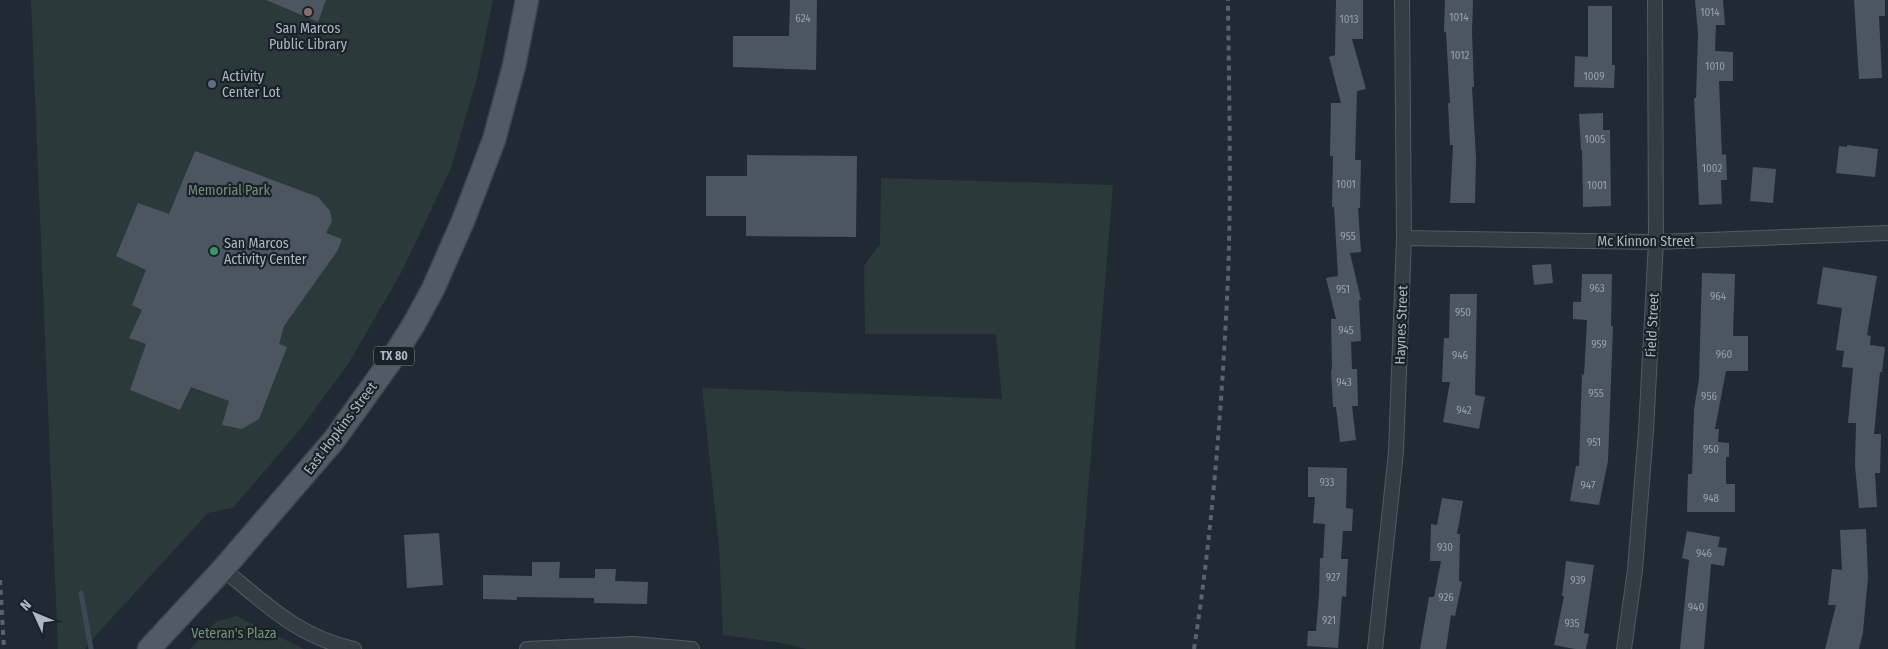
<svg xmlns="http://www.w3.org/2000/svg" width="1888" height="649" font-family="'Fira Sans Condensed',sans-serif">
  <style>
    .green { fill: #293a39 }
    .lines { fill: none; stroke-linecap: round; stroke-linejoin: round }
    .stream { stroke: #39495a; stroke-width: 5 }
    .building { fill: #4c5661 }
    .minor-casing { stroke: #525a62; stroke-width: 16 }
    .primary-casing { stroke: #3e454d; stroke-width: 25 }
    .minor { stroke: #343c44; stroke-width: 14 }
    .primary { stroke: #525b64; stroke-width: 22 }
    .rail { stroke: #5a636d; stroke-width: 4; stroke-dasharray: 5 5; stroke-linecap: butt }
    .education-dot { fill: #8d6e63; stroke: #1a2128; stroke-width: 2 }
    .service-dot { fill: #5c6f8a; stroke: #1a2128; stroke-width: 2 }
    .leisure-dot { fill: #2e9e5b; stroke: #1a2128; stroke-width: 2 }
    .labels { text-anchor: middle; stroke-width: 4.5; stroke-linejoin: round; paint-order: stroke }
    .number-label { font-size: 11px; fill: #969fa9 }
    .shield { fill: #1a2128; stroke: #828a93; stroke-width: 1 }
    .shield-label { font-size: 12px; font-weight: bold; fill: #aeb7c1 }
    .poi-label { font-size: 14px; fill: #aeb7c1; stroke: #1a2128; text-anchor: start }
    .park-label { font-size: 14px; fill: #709476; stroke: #1a2128 }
    .street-label { font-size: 14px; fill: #aeb7c1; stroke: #1a2128 }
  </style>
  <rect width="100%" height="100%" fill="#212a33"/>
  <path class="green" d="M31,0H493L477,78L451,168L402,271L350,361L302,427L233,508L208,513L98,633L85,649H58Z
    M881,178L1113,185L1075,649H807L776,642L723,635L719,546L702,388L1002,399L996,334H865L864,266L880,244Z
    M236,616L304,649H190L216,622Z"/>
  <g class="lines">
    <path class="stream" d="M81,593L91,649"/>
  </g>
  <path class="building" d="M266,0H326L318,22Z
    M790,0H817L816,70L733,67V36H789Z
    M1336,0H1363V39H1352L1366,89L1357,91L1355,160H1361L1360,208H1358L1361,252L1350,253L1361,300H1359L1361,341L1351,342L1352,369H1357L1358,406H1352L1356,440L1340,442L1336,407H1333L1331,370H1332L1331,319H1336L1326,278L1338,276L1334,207H1332L1333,156H1330L1331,103H1341L1329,57L1335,55Z
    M1445,0H1473L1472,32L1474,87H1472L1476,158L1475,203H1450L1453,145H1450L1448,103H1450L1446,32H1444Z
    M1695,0H1723L1725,25H1716L1715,51L1733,52V81H1719L1722,155L1726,154L1727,180H1721L1722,204L1699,205L1694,98H1696L1698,34Z
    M1854,0H1885V16H1879L1882,78L1859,79Z
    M1588,6H1612V65H1615L1614,88L1574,87L1575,56L1588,57Z
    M1603,113V130H1610L1611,206L1583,207L1582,150H1581L1579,114Z
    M1847,145L1878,149L1875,177L1836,173L1839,146L1847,147Z
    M195,151L318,197L330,211L332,221L326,233L342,239L338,250L284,326L279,344L287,347L259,419L242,429L222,425L229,401L191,387L180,410L130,390L146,344L129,338L142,310L132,305L146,270L116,256L138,203L169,214Z
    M747,155L857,156L856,237L746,236V216H706V176H747Z
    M1753,167L1776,169L1773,203L1750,201Z
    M1551,264L1553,283L1534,285L1532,265Z
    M1823,267L1877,276L1867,335L1871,336L1870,345L1885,347L1882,372H1880L1874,434H1881L1880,473H1875L1877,507L1859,508L1855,466L1856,423H1848L1853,368L1842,367L1844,351L1836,350L1842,308L1817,304Z
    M1702,273L1735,274L1733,336H1748V371H1726L1715,429H1719L1718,442L1729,443V457H1726V484H1735V512H1687L1688,474H1692L1694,409L1699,379Z
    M1582,274H1612L1611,326H1613L1608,461L1599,505L1570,501L1576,466H1579L1582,374L1584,375L1587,320L1573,319V302H1581Z
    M1450,294H1477L1475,395L1485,397L1479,429L1443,422L1450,382H1442L1444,338H1449Z
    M1308,467L1347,468L1346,508L1353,509L1352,531H1343L1341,559H1348L1346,597L1342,596L1338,648L1307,646L1308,631H1316L1319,596L1320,558H1323L1325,524L1313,523L1315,497H1308Z
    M1442,498L1463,501L1457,534H1460L1459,581L1462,582L1455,616L1451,615L1446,649H1420L1429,597H1434L1441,561H1430L1431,524L1437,525Z
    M1866,529L1868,577L1863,632L1859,649H1825L1836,605H1828L1832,569L1842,570L1840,530Z
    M1687,531L1720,537L1718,547L1727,548L1724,566L1711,564L1704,649H1680L1689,560L1682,558Z
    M439,533L443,585L407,588L404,535Z
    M1566,561L1594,565L1584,633L1589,634L1586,649H1575L1554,645L1564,596H1562Z
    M532,562H560L559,578H595V569H616L615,581L648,582L647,604L594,603V598L517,597V600L483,599V575L532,576Z"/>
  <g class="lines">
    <defs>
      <path id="minor" d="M1404,238L1656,242L1888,233
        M223,569C266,604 298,637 354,649
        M527,649L634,644L692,649
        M1375,649L1396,452L1404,238L1402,0
        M1624,649L1635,570L1646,431L1656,242L1655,0"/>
      <path id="primary" d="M149,649L223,569L334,440L392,359L414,324L433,289L463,221L494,140L514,66L527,0"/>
    </defs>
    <use href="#minor" class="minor-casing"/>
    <use href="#primary" class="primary-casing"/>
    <use href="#minor" class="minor"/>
    <use href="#primary" class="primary"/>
    <path class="rail" d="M0,580L4,649
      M1194,649C1212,533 1221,416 1227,299C1232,200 1229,99 1228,0"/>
  </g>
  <circle class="education-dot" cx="308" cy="12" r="5"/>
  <circle class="service-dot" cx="212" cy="84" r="5"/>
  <circle class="leisure-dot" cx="214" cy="251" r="5"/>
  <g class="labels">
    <g class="number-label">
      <text x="1710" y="16">1014</text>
      <text x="1459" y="21">1014</text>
      <text x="803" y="22">624</text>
      <text x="1349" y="23">1013</text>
      <text x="1460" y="59">1012</text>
      <text x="1715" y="70">1010</text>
      <text x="1594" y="80">1009</text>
      <text x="1595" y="143">1005</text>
      <text x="1712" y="172">1002</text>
      <text x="1346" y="188">1001</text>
      <text x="1597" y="189">1001</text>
      <text x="1348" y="240">955</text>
      <text x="1597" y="292">963</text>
      <text x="1343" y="293">951</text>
      <text x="1718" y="300">964</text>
      <text x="1463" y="316">950</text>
      <text x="1346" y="334">945</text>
      <text x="1599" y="348">959</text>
      <text x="1724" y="358">960</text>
      <text x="1460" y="359">946</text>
      <text x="1344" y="386">943</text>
      <text x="1596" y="397">955</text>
      <text x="1709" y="400">956</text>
      <text x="1464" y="414">942</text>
      <text x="1594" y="446">951</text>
      <text x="1711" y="453">950</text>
      <text x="1327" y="486">933</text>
      <text x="1588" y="489">947</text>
      <text x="1711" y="502">948</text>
      <text x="1445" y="551">930</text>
      <text x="1704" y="557">946</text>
      <text x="1333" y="581">927</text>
      <text x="1578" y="584">939</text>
      <text x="1446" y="601">926</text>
      <text x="1696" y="611">940</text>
      <text x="1329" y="624">921</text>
      <text x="1572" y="627">935</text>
    </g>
    <rect class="shield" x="374" y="346.5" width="40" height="19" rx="4"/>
    <g class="shield-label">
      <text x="394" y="360">TX 80</text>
    </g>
    <g class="poi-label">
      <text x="308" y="33" text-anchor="middle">San Marcos<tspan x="308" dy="16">Public Library</tspan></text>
      <text x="222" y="81">Activity<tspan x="222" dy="16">Center Lot</tspan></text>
      <text x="224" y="248">San Marcos<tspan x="224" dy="16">Activity Center</tspan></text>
    </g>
    <g class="park-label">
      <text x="229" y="195">Memorial Park</text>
      <text x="234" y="638">Veteran's Plaza</text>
    </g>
    <g class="street-label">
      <text x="1646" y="246">Mc Kinnon Street</text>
      <text transform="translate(1401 325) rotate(-88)" y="5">Haynes Street</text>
      <text transform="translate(1652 325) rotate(-87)" y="5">Field Street</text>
      <text transform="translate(340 428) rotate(-53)" y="5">East Hopkins Street</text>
    </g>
  </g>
  <g transform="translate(35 614) rotate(314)" stroke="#1a2128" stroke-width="4" paint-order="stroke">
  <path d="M0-4L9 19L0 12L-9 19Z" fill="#aeb7c1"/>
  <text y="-8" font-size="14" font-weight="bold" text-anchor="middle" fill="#aeb7c1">N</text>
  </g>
</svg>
